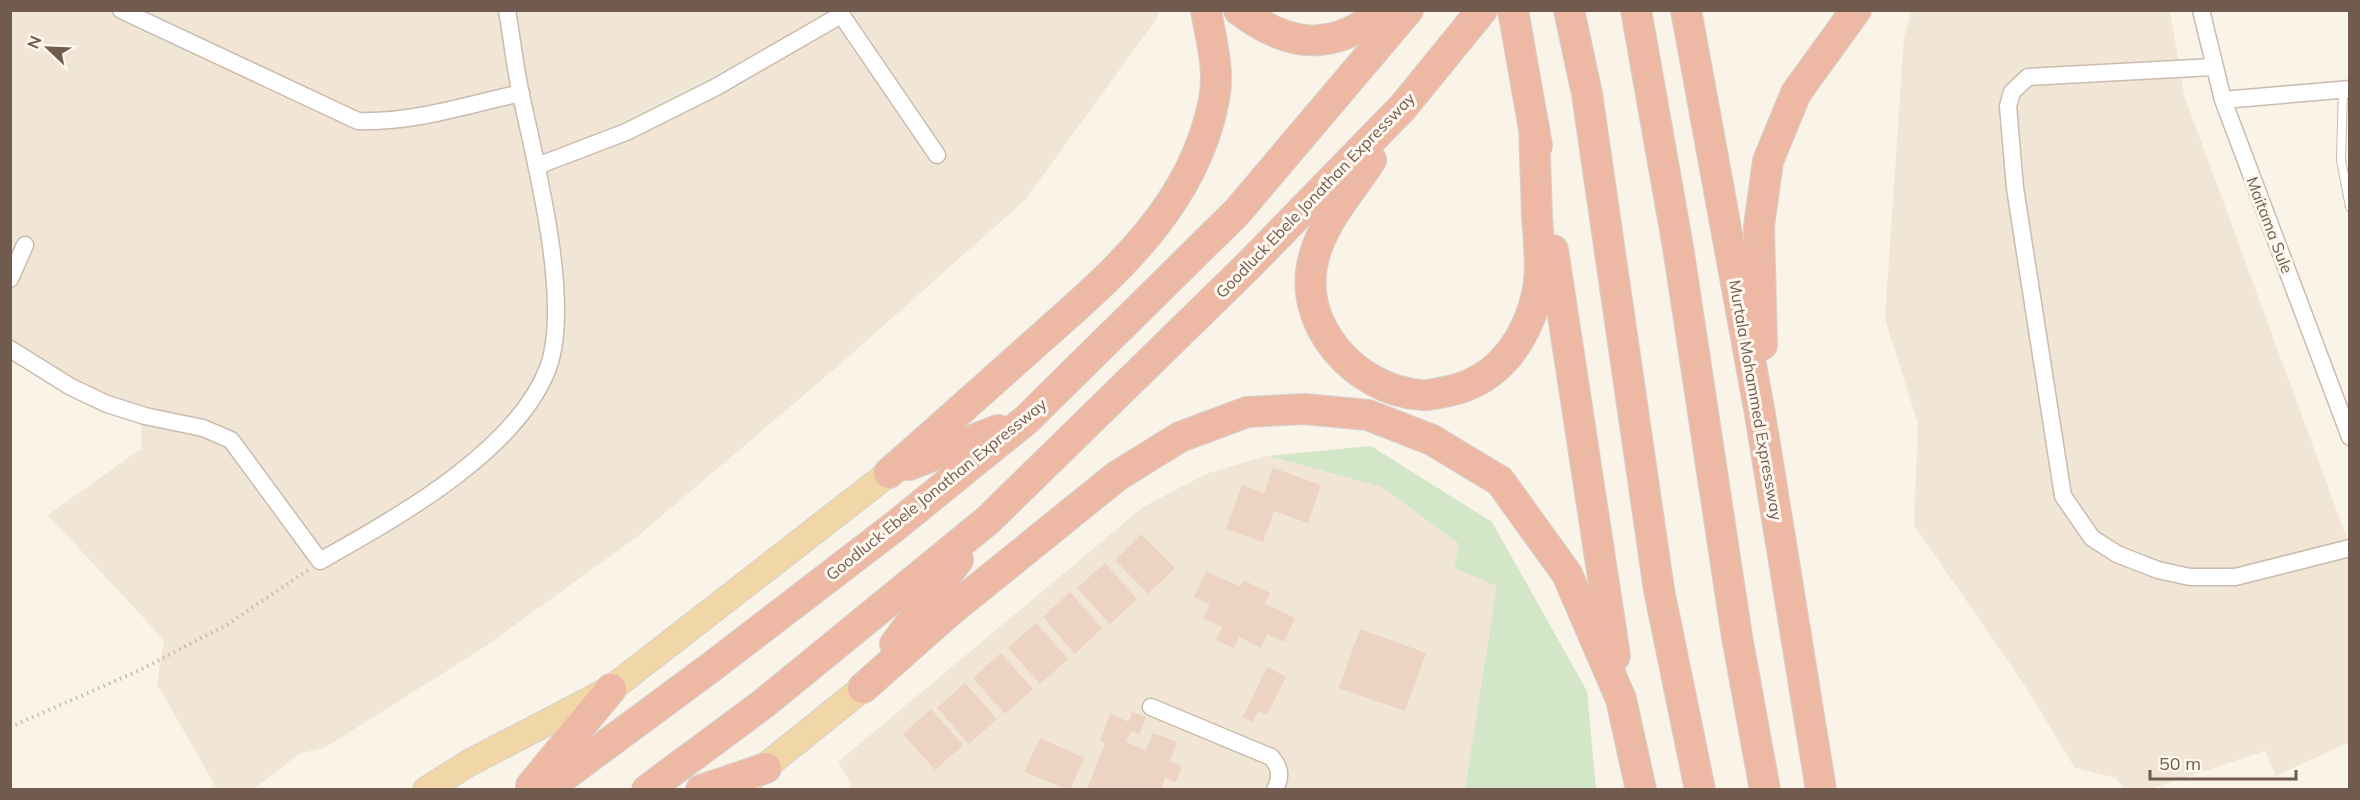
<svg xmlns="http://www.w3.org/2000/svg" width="2360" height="800" font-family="Mulish,sans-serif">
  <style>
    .residential { fill: #f1e5d6 }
    .green { fill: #d3e6c7 }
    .building { fill: #ecd3c2 }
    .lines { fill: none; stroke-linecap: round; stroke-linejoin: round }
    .lane-casing { stroke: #cbbbae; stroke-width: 10 }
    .street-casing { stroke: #cbbbae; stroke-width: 19 }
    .primary-casing { stroke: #d7d1cd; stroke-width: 28 }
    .highway-casing { stroke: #d7d1cd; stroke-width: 32 }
    .path { stroke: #d1b7a5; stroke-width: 4; stroke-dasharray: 1.5 4.5; stroke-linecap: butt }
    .lane { stroke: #fff; stroke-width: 8 }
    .street { stroke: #fff; stroke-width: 16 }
    .primary { stroke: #f1d6a7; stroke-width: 26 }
    .highway { stroke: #edb9a5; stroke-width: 30 }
    .labels { text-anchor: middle; stroke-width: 6; stroke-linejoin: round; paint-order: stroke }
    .street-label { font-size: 16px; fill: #715b4e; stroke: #fdf7ed }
  </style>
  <rect width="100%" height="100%" fill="#faf3e7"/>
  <path class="residential" d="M10,11H1159L1157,18L1025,200L838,366L638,536L486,646L326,747L299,754L252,790L217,789L157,684L164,640L48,515L142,448L141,420L11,356Z
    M1912,11H2170L2184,95L2349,544V742L2276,776L2265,751L2150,789H2124L2116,778L2075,768L2022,681L1914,525L1918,424L1885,319L1904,37Z
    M1267,456L1382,487L1459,544L1454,568L1498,586L1465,789L846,790L852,785L838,762L1143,507L1208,473Z"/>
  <path class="green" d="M1371,446L1492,522L1587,691L1596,789H1465L1497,586L1454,568L1459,544L1382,487L1268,456Z"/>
  <path class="building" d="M1273,468L1321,485L1308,523L1274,511L1263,542L1226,529L1242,485L1264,493Z
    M1141,534L1175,568L1148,594L1115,560Z
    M1105,563L1137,599L1110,624L1077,588Z
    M1206,571L1240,587L1243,580L1270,593L1265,604L1295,618L1284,642L1267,634L1261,648L1239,637L1234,648L1216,640L1222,627L1203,618L1210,604L1194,597Z
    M1070,592L1102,628L1075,654L1043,617Z
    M1036,623L1068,659L1040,684L1008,648Z
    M1360,629L1426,653L1405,711L1339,688Z
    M1001,653L1033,689L1005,714L973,678Z
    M1267,667L1286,677L1267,715L1258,711L1252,722L1243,717Z
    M965,683L997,719L969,744L937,708Z
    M931,709L963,745L935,770L903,734Z
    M1132,712L1146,717L1139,735L1131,731L1126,742L1146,750L1153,733L1177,742L1170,761L1182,766L1176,782L1165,778L1161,790H1087L1105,743L1100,741L1110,714L1129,722Z
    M1040,738L1084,758L1070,790L1024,772Z"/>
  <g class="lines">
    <defs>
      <path id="lane" d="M2343,89L2341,160L2350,207"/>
      <path id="street" d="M121,10L358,121C412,123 467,105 521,93
        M838,10L937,155
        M2201,10L2223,100L2350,437
        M2213,67L2028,77L2012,92L2008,106L2015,188L2063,496L2092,538L2117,554L2158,570L2190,577H2235L2350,548
        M2223,100L2350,89
        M537,166L626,132L716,87L841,15
        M10,279L25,245
        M10,349L71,387L107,404L145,416L203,428L231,440L320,561C396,518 516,452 548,368C572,303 536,164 521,95C515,67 512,39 507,10
        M1151,707L1271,757C1281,768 1281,776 1275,790"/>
      <path id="primary" d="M750,779L863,688
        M426,790L469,763L611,689L889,473"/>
      <path id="highway" d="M1239,10C1290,49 1334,52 1384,10
        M1513,10L1537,146
        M1569,10L1587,94L1659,590L1700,790
        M1636,10L1678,247L1737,637L1765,790
        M1686,10L1760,414L1821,790
        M1371,160C1351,192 1324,219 1314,257C1295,324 1356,391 1422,395C1429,396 1438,393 1444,392C1492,384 1522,348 1535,302C1543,274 1539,245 1537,217C1536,186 1535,156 1534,126
        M1553,250L1615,656
        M1762,345L1759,226L1768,161L1796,93L1856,10
        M909,465L998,430
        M889,473C937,431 984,389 1032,346C1110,277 1193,209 1214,100C1220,71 1211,39 1206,10
        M895,644L958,560
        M863,688L950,611L1117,476L1180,437L1247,412L1304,409L1368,415L1432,440L1500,481L1567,574L1621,699L1641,790
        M531,786L611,689
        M545,790L714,665L894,527L1026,420L1237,212L1408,10
        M647,790L763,704L988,520L1250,264L1403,107L1482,10
        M701,790L766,768"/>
    </defs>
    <use href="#lane" class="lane-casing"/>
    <use href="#street" class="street-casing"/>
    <use href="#primary" class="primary-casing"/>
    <use href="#highway" class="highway-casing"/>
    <path class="path" d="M10,727L138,671L228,624L308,570"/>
    <use href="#lane" class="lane"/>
    <use href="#street" class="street"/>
    <use href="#primary" class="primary"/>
    <use href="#highway" class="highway"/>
  </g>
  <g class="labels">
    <g class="street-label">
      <text transform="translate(1315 195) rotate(-46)" y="6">Goodluck Ebele Jonathan Expressway</text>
      <text transform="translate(2270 225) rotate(69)" y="6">Maitama Sule</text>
      <text transform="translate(1756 400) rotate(80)" y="6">Murtala Mohammed Expressway</text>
      <text transform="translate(936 489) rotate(-39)" y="6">Goodluck Ebele Jonathan Expressway</text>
    </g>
  </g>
  <rect width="2360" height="800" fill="none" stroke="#715b4e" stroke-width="24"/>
  <g transform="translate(48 48) rotate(293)" stroke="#fdf7ed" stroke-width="4.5" paint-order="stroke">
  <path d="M0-4.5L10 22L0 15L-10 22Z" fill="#715b4e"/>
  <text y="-9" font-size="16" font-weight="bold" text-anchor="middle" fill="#715b4e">N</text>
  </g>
  <path d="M2150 770v9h146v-9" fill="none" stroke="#715b4e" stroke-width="3"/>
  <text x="2159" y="770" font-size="18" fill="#715b4e" stroke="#fdf7ed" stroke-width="4.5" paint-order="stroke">50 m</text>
</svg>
